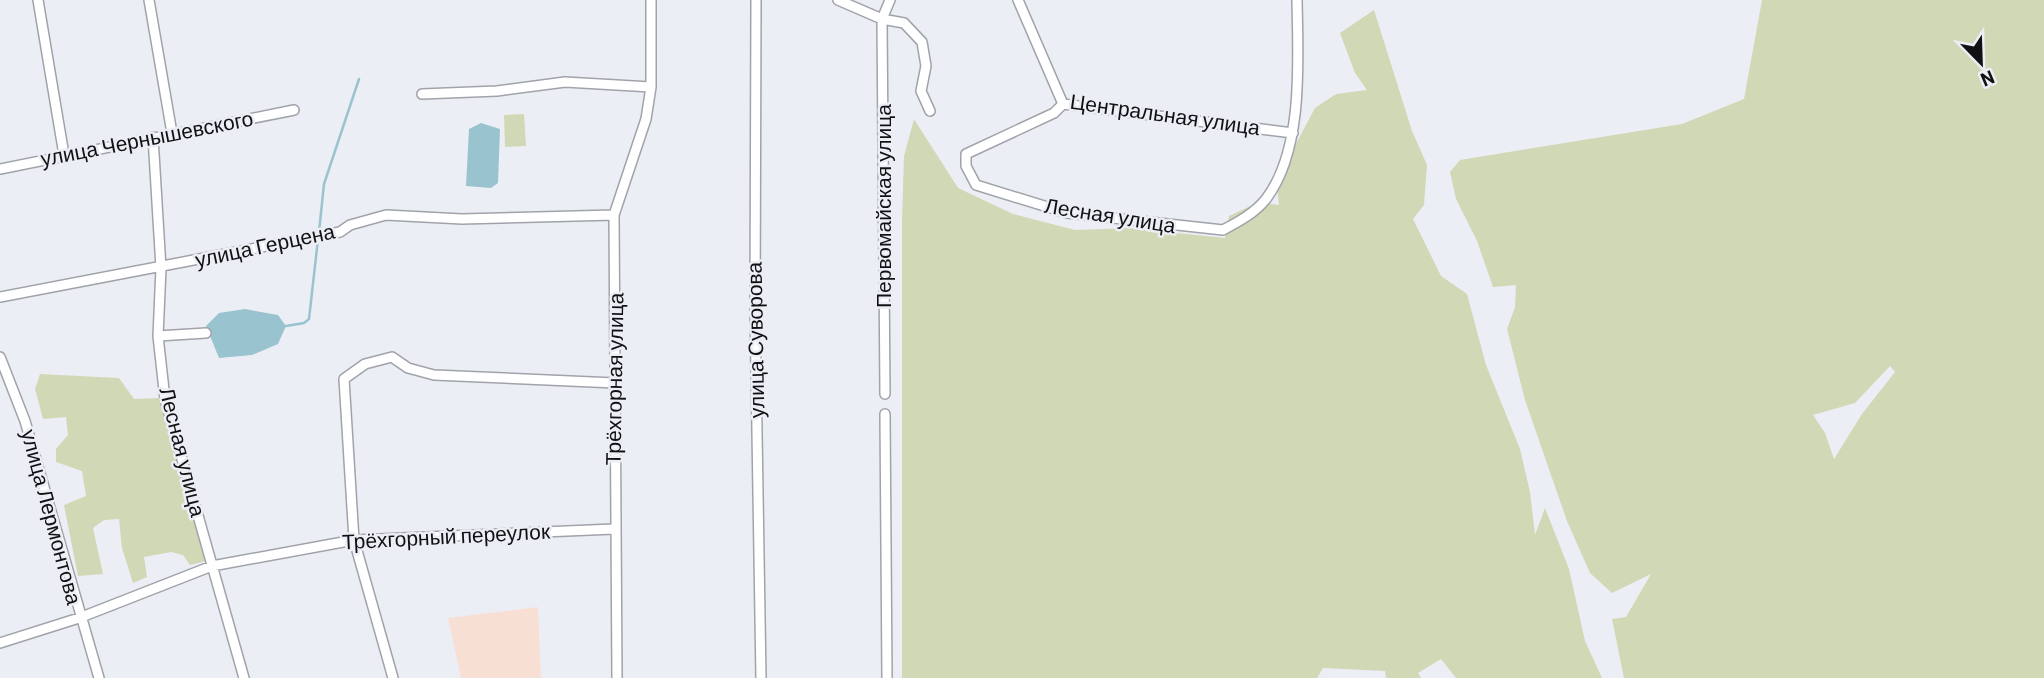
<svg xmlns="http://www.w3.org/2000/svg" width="2044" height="678" font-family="Barlow,sans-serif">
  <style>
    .industrial { fill: #f7dfd4 }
    .green { fill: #d1d8b5; fill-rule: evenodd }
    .water { fill: #99c4cf }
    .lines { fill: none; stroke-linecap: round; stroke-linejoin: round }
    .stream { stroke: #99c4cf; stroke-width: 2.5 }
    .minor-casing { stroke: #a1a3aa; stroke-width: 12 }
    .minor { stroke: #fff; stroke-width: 9 }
    .labels { text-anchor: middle; stroke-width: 5; stroke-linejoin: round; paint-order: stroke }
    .street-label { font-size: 21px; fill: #111114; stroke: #eceef5 }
  </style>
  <rect width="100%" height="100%" fill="#eceef5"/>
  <path class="industrial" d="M538,607L541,678H461L448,618Z"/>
  <path class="green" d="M1762,0H2044V678H1624L1612,619L1626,617L1651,574L1612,593L1590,573L1567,521L1525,400L1507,329L1515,307L1516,285L1493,287L1477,241L1456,199L1450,172L1460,160L1682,124L1744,99ZM1890,366L1895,372L1862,414L1834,459L1825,433L1813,415L1855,403Z
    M1374,10L1412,131L1427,165L1424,205L1413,219L1441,276L1467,294L1486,365L1520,449L1530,492L1535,535L1545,508L1569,569L1585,641L1602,678H1456L1441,659L1418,673L1421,678H1386L1385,671L1323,668L1317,678H902V221L904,156L914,119L958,188L1013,214L1075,230L1129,228L1225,238L1229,216L1259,202L1279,205L1277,187L1282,170L1315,108L1336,94L1367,90L1355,73L1340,33Z
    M524,114L526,146L505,147L504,115Z
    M40,374L119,378L134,399L159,398L206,561L190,565L183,555L171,552L144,557L147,577L133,583L122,548L119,519L104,520L93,528L103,574L78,576L64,505L86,496L82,471L56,462V449L68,435L66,417L43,419L35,389Z"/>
  <path class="water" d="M481,123L500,129L498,183L491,188L466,186L469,129Z
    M245,309L278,315L286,326L278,344L252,355L219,358L206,326L219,313Z"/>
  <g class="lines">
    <path class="stream" d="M319,232L324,184L359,79
      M286,326L304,323L309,319L318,239"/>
    <defs>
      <path id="minor" d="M38,0L63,149
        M149,0L172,133
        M838,0L882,19L904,23L922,42L926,66L921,91L930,111
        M1018,0L1063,104L1293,133
        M756,1L755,309L761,678
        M422,94L497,91L565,82L651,87
        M1063,104L1054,113L966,154V166L976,185L1067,213L1223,230C1238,222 1255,213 1266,199C1304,149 1298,60 1297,0
        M153,137L161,268L158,336L165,399L244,678
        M0,169L294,110
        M0,297L340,232L350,225L386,215L462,219L614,215
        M158,336L206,333
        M0,357L25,421L99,678
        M885,394L882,19L890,0
        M885,414L887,678
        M0,643L79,618L212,566L354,540L614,529
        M393,678L354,540L344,379L365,364L392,357L408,368L434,375L615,383
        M617,678L614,215L646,119L651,87V0"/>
    </defs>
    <use href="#minor" class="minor-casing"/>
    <use href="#minor" class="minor"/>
  </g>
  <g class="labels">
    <g class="street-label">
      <text transform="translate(1165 115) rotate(8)" y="7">Центральная улица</text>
      <text transform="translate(147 139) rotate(-11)" y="7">улица Чернышевского</text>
      <text transform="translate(884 206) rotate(-90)" y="7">Первомайская улица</text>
      <text transform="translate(1110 216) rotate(9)" y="7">Лесная улица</text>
      <text transform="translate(265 246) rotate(-12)" y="7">улица Герцена</text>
      <text transform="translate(756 340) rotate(-91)" y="7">улица Суворова</text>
      <text transform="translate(615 379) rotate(-89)" y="7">Трёхгорная улица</text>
      <text transform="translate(182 452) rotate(76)" y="7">Лесная улица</text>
      <text transform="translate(51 517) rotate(75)" y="7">улица Лермонтова</text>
      <text transform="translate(446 537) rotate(-3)" y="7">Трёхгорный переулок</text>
    </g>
  </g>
  <g transform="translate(1981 63) rotate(157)" stroke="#eceef5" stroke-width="5" paint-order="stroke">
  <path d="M0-5L12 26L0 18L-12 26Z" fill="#111114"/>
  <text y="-10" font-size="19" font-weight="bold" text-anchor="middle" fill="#111114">N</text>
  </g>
</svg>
